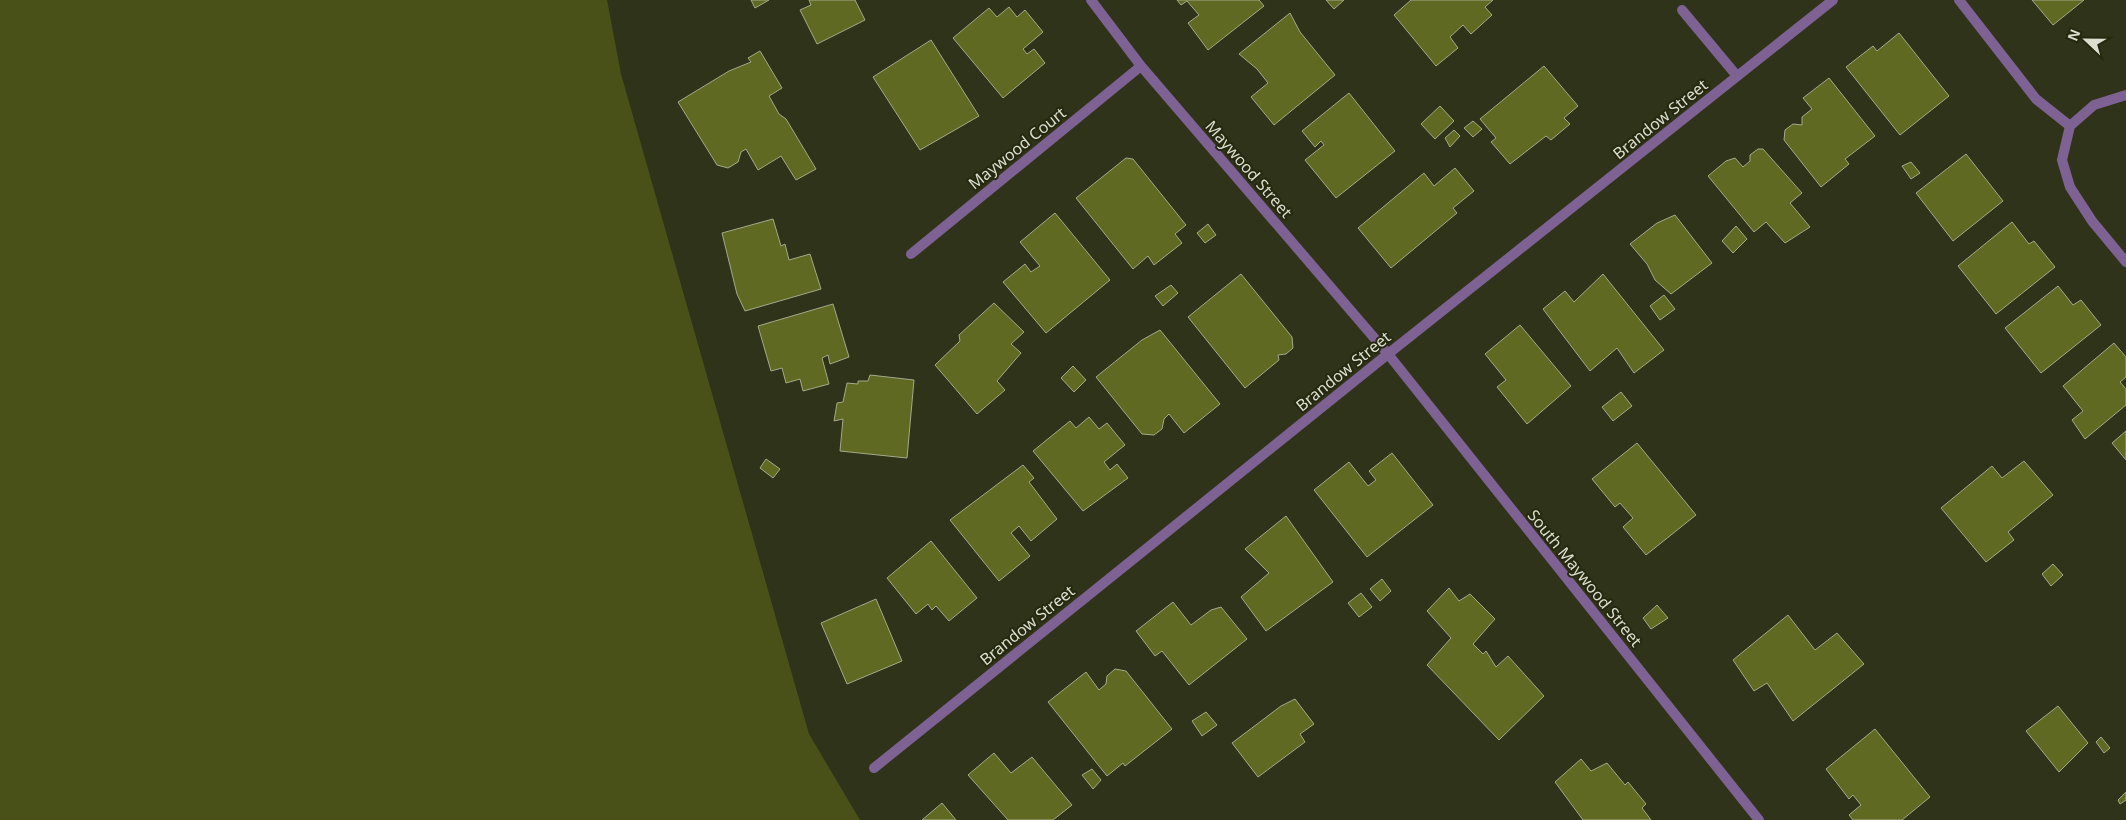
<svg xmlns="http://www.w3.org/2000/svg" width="2126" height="820" font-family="'Noto Sans',sans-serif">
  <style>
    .green { fill: #495118 }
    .building { fill: #5f6922; stroke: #a4aa8b }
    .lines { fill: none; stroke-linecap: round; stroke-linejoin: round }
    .lane { stroke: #7e6293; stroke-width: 10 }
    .street { stroke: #7e6293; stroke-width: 10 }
    .labels { text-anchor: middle; stroke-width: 4; stroke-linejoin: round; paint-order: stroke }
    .street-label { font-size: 16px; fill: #dcdfcf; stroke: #25290f }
  </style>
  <rect width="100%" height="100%" fill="#2f3319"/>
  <path class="green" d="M0,0H607L621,74L809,734L860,820H0Z"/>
  <path class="building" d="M751,0H769L755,8Z
    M809,0H855L865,20L817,44L800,10L811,5Z
    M1177,0H1259L1264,6L1208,50L1188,23L1199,15L1187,1L1181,5Z
    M1326,0H1344L1334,9Z
    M1411,0H1493L1485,7L1492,15L1471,34L1463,25L1450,37L1458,48L1436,66L1394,15Z
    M2032,0H2084L2053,25Z
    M1009,7L1017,17L1025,10L1043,32L1023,49L1027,54L1034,49L1045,63L1003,98L953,38L989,8L997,17Z
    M1290,13L1300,32L1335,75L1274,125L1251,97L1268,83L1257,69L1239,54Z
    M1899,33L1949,96L1900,135L1846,67L1873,46L1877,51Z
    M931,40L979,116L920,150L873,77Z
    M760,51L782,88L769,96L779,114L786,119L816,169L796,180L781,156L758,170L746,149L741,152L738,162L728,168L717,165L678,102L729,71L751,62L748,58Z
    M1544,66L1578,106L1564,118L1570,124L1551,140L1546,136L1510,164L1491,142L1496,138L1480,119Z
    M1829,78L1875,136L1845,159L1849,164L1821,187L1784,140L1785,130L1793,124L1802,125V117L1812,109L1803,98Z
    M1349,93L1395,151L1336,198L1305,160L1324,145L1321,141L1315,147L1302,131Z
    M1440,106L1454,121L1435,139L1421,124Z
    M1473,121L1482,129L1473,137L1464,128Z
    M1454,130L1460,136L1450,147L1445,138Z
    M1758,149H1763L1802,193L1790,203L1810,227L1785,243L1766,222L1754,232L1708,176L1726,161L1735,158L1743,167L1750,161V155Z
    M1966,154L2003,201L1953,241L1916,193Z
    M1126,158L1133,159L1186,225L1175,234L1182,243L1154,265L1148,256L1133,269L1076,198Z
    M1911,162L1920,173L1911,179L1902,166Z
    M1455,168L1474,191L1453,208L1457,213L1391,268L1358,228L1424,173L1434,186Z
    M1055,213L1110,280L1046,333L1003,282L1025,264L1031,272L1040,266L1020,242Z
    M1675,215L1712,263L1671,294L1655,280L1647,264L1630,244L1657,223Z
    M773,219L781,246L785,244L789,260L810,254L821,289L745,311L737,294L722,233Z
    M2012,222L2029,244L2034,241L2055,267L1996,314L1958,266Z
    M1208,224L1216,235L1205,243L1197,233Z
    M1736,226L1747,239L1733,253L1722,241Z
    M1241,274L1292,337L1293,348L1286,354L1278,355L1279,360L1245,388L1188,317Z
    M1603,274L1664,350L1634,373L1617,348L1590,371L1543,309L1565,291L1574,302Z
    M1171,285L1178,293L1163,306L1155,296Z
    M2058,286L2073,305L2081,300L2101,325L2041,373L2005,328Z
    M1664,295L1675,309L1660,320L1650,306Z
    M994,303L1024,332L1011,344L1021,353L997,381L1005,390L977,414L935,365L960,341L959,335Z
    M833,304L849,357L830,364L828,355L822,358L829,384L803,391L800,379L786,383L782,368L771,371L758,326Z
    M1520,325L1571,386L1527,424L1497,387L1506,380L1485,354Z
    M1160,330L1220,404L1184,433L1169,414L1164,419L1162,429L1154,435L1142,434L1096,377L1142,340Z
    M2114,343L2126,357V377L2120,382L2126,389V405L2085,439L2072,420L2083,411L2063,386Z
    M1073,366L1086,380L1074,392L1061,378Z
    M870,375L914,380L907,458L840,451L843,419L834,421L837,403L843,402L847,383L858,384V381H868Z
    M1621,392L1632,406L1613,421L1602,407Z
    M1089,417L1099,429L1107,423L1125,445L1104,462L1110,470L1117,464L1128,478L1083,511L1033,451L1070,421L1076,428Z
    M2126,431V460L2112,443Z
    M1637,443L1696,515L1646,555L1623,527L1633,518L1620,503L1615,507L1592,479Z
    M1392,453L1433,505L1367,557L1314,490L1349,462L1368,486L1376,480L1369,471Z
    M766,459L780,469L773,478L760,468Z
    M2024,461L2053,495L2008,532L2014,540L1986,562L1941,508L1992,466L2002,478Z
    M1023,465L1034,478L1029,482L1057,519L1031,541L1019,526L1011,533L1030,556L999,581L950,520Z
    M1286,516L1333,582L1266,631L1241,597L1269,573L1245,549Z
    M931,541L977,598L949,621L936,606L932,610L928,604L916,614L887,578Z
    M2053,564L2063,575L2051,586L2042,574Z
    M1382,579L1391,591L1380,601L1370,589Z
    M1449,588L1459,601L1470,594L1495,619L1473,644L1483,654L1486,651L1496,667L1508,656L1544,696L1499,740L1427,665L1451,638L1427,611Z
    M1361,593L1372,607L1359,617L1348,603Z
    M876,599L902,661L847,684L821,623Z
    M1173,602L1191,625L1211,610L1221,607L1247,639L1189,685L1162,651L1155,656L1136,631Z
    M1657,605L1668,618L1651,629L1643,618Z
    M1788,615L1815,650L1837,633L1864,664L1793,721L1767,683L1754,691L1733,660Z
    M1115,669L1126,671L1172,729L1125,766L1123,763L1107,776L1048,702L1086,672L1099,690L1106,684L1107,676Z
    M1295,699L1314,724L1300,734L1305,742L1258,777L1232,743L1281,706Z
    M2058,706L2088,743L2059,772L2026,731Z
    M1206,712L1217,725L1202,736L1192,721Z
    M1875,729L1930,797L1902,820H1853L1849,815L1861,805L1853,795L1849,799L1826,769Z
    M2101,737L2110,748L2104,753L2096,742Z
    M994,753L1011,773L1032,757L1072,805L1053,820H1008L968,775Z
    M1581,759L1591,771L1607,763L1625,785L1628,782L1646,804L1642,808L1651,820H1583L1555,782Z
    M1092,769L1101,780L1093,789L1082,775Z
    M2126,792V800L2120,804L2118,800Z
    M942,803L956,820H922Z"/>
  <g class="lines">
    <path class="lane" d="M1682,10L1737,76"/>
    <path class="street" d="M1091,0L1141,66L1388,354L1759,820
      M1959,0L2036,99L2070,126
      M2126,95L2094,105L2070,126L2062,160L2070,187L2092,221L2126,262
      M911,254L1141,66
      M874,768L1388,354L1833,0"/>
  </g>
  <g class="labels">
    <g class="street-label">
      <text transform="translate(1660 119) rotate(-39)" y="6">Brandow Street</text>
      <text transform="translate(1017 148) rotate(-39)" y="6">Maywood Court</text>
      <text transform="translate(1249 169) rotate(49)" y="6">Maywood Street</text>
      <text transform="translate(1343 371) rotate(-39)" y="6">Brandow Street</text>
      <text transform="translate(1585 578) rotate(51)" y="6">South Maywood Street</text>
      <text transform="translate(1027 625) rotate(-39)" y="6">Brandow Street</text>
    </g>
  </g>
  <g transform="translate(2086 40) rotate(292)" stroke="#25290f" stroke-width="4" paint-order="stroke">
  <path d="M0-4L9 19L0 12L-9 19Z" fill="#dcdfcf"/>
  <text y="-8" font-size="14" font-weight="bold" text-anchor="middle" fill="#dcdfcf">N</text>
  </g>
</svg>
